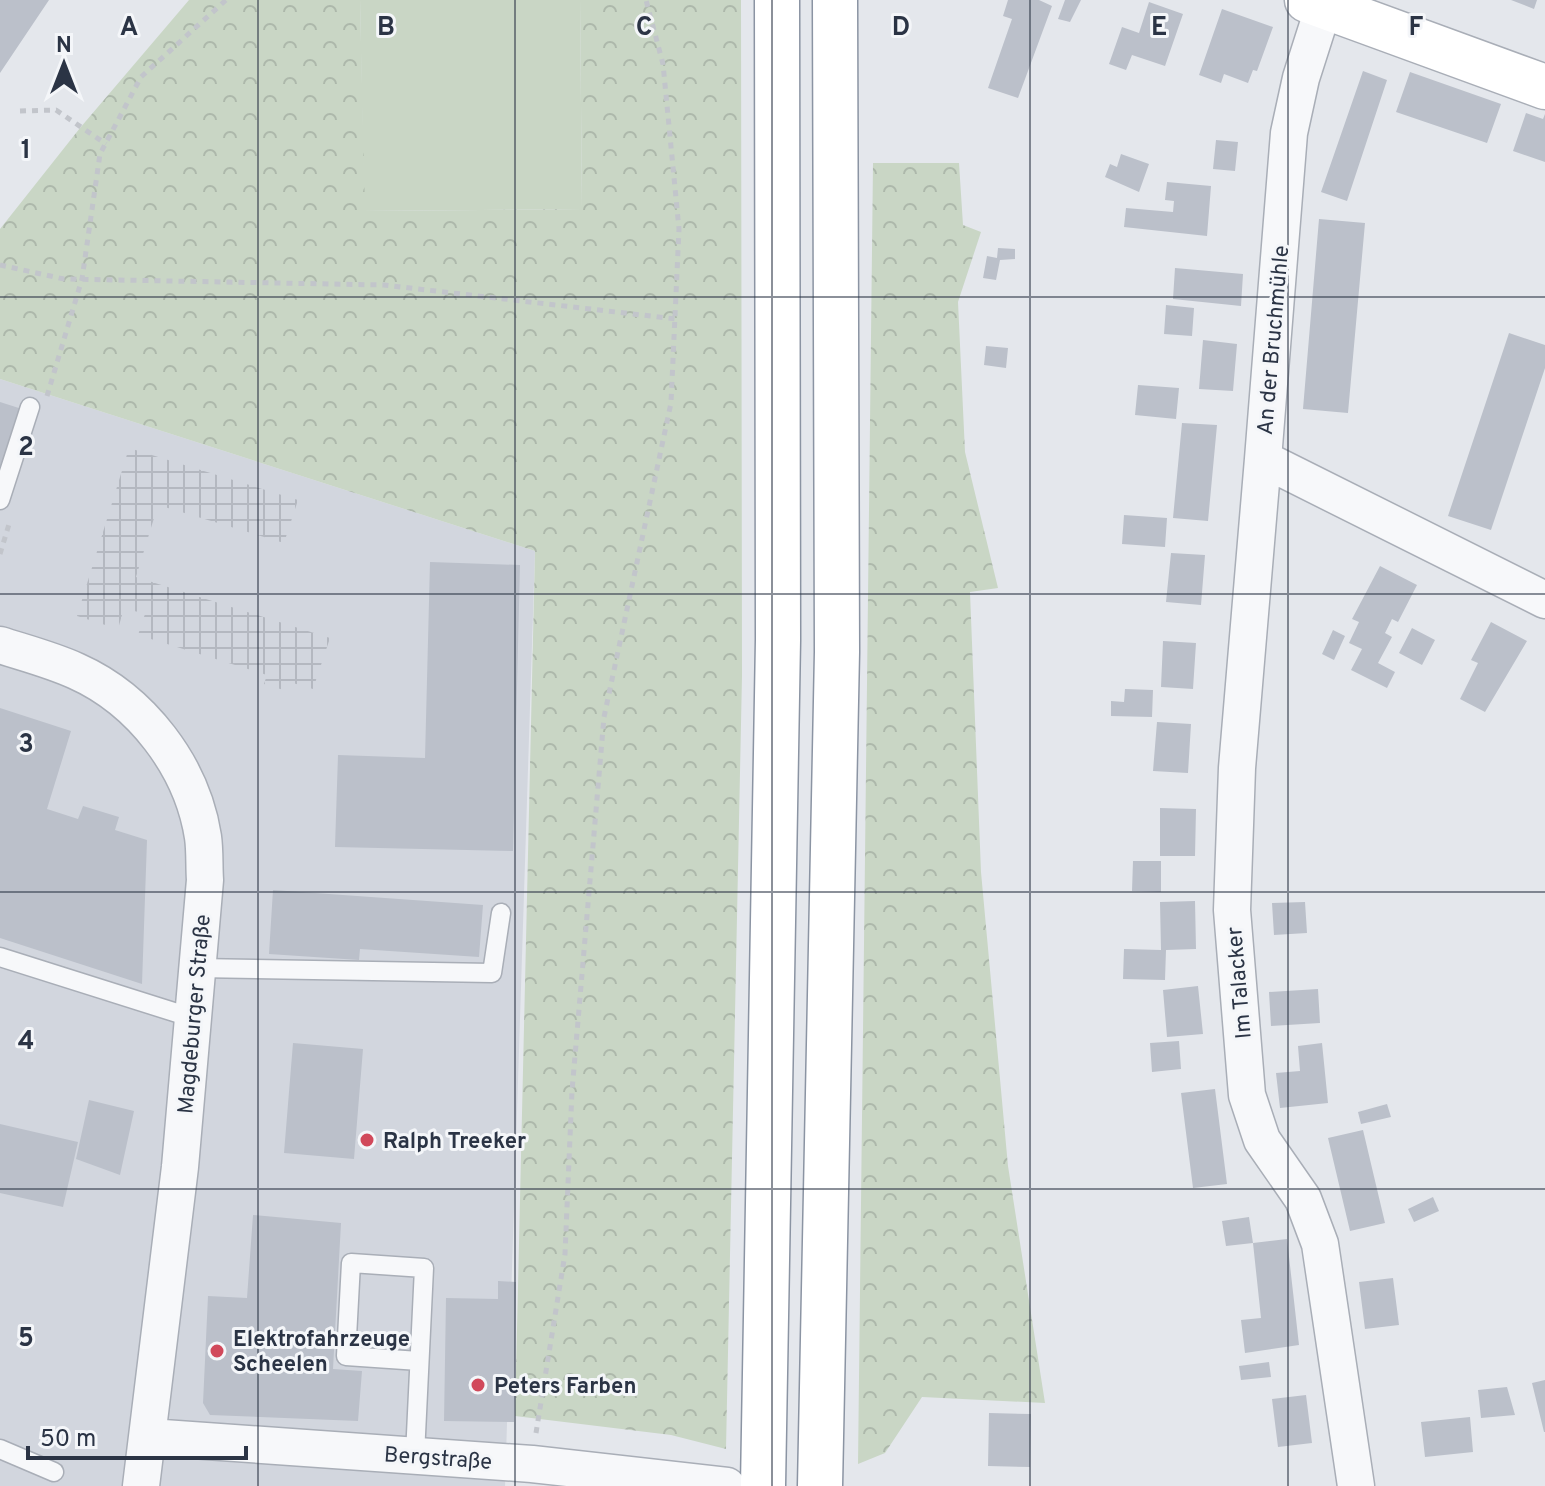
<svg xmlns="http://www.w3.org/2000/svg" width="1545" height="1486" font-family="Overpass,sans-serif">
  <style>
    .built { fill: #d2d6de }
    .industrial { fill: url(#industrial-grid) }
    .green { fill: #c9d6c5 }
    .forest { fill: url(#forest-crowns) }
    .building { fill: #bbc0ca }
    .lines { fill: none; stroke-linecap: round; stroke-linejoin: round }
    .lane-casing { stroke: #a9aeb7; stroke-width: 21 }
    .street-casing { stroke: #a9aeb7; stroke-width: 39 }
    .secondary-casing { stroke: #a9aeb7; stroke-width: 47 }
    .highway-casing { stroke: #8b94a3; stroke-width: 47 }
    .path { stroke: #c2c5cb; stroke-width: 5; stroke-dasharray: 6 6; stroke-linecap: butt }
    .lane { stroke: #f7f8fa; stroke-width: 18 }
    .street { stroke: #f7f8fa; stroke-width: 36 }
    .secondary { stroke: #fff; stroke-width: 44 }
    .highway { stroke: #fff; stroke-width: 44 }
    .grid { fill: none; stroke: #2b3445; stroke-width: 2; stroke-opacity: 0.55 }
    .poi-dot { fill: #d1495b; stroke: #f4f6f9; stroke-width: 3 }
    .labels { text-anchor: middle; stroke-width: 6; stroke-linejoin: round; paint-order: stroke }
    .street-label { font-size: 22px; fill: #2b3445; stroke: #f4f6f9 }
    .poi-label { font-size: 22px; font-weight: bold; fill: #2b3445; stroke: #f4f6f9; text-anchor: start }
    .grid-label { font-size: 26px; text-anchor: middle; font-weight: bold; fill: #2b3445; stroke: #f4f6f9; stroke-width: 6; stroke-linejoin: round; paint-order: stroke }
  </style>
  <defs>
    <pattern id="industrial-grid" width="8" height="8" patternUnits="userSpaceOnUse" patternTransform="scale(2)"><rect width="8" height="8" fill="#d2d6de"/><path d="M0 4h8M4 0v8" fill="none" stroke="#b4b8c0"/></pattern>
    <pattern id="forest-crowns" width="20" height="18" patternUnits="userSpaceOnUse" patternTransform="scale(2)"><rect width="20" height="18" fill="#c9d6c5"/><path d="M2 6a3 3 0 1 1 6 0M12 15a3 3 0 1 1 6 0" fill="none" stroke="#adb8ab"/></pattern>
  </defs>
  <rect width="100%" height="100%" fill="#e4e7ec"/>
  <path class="built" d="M0,379L535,551L505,1486H0Z"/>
  <path class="industrial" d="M129,448L298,500L284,543L158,505L136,577L330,638L313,689L293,683L290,692L264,684L267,675L138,635L145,614L124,608L118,629L77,616Z"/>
  <path class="green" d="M360,0H580L582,209L364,211Z"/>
  <path class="forest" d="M189,0H360L365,211L582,209L580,0H741L742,676L726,1449L671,1435L515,1416L535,551L0,379V229L80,128Z
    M873,163H959L963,225L981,232L958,302L965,452L998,588L970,592L981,872L1008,1166L1045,1403L922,1397L885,1453L858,1464Z"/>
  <path class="building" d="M0,0H49L0,73Z
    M1008,0H1039L1052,6L1018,98L988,88L1012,19L1003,16Z
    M1065,0H1081L1070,22L1058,19Z
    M1511,0H1537L1534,9Z
    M1149,2L1183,14L1165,66L1132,55L1126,70L1109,64L1122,27L1139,33Z
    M1222,9L1273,27L1257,71L1253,70L1248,83L1224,74L1221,83L1199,75Z
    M1363,71L1387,80L1347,201L1321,192Z
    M1410,72L1501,104L1487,143L1396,112Z
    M1526,113L1543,119L1545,114V162L1513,151Z
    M1216,140L1238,142L1235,171L1213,169Z
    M1121,154L1149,164L1139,192L1105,177L1110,164L1117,167Z
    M1167,182L1211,186L1207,236L1124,227L1126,208L1173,212L1174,201L1165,200Z
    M1319,219L1365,223L1348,413L1303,409Z
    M998,248L1015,249V259L1000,260L996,280L983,278L987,256L997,258Z
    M1175,268L1243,274L1241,306L1173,299Z
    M1166,305L1194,308L1192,336L1164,334Z
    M1509,333L1545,345V368L1491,530L1448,516Z
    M1203,340L1237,344L1233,391L1199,389Z
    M986,346L1008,348L1006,368L984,365Z
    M1138,385L1179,388L1176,419L1135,415Z
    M0,402L22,409L0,477Z
    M1182,423L1217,425L1208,521L1173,518Z
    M1124,515L1167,518L1165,547L1122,544Z
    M1171,553L1205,555L1201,605L1166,602Z
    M430,562L520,565L513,851L335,847L338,755L425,758Z
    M1380,566L1417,585L1398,622L1392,619L1385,633L1392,637L1378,663L1395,672L1387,688L1351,670L1362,649L1349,643L1359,622L1352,619Z
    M1491,622L1527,641L1485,712L1460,699L1478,663L1471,660Z
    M1412,628L1435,640L1422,665L1399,653Z
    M1333,630L1345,636L1334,660L1322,654Z
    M1163,641L1196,643L1193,689L1161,687Z
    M1125,689L1153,690L1152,717L1111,716V701L1124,702Z
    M0,708L71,731L47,809L78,819L83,806L119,817L115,830L147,840L142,984L0,938Z
    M1157,722L1191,724L1188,773L1153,771Z
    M1160,808L1196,809L1195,856H1160Z
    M1133,861H1161V892L1132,891Z
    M273,890L483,905L479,957L360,949L359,960L269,954Z
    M1195,901L1196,949L1166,950L1165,980L1123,979L1124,949L1161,950L1160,902Z
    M1305,902L1307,933L1274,935L1272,903Z
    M1198,986L1203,1034L1167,1037L1163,990Z
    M1318,989L1320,1023L1271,1026L1269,992Z
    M1179,1041L1181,1069L1152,1072L1150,1043Z
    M293,1043L363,1049L354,1159L284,1153Z
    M1322,1043L1328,1103L1280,1108L1276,1073L1300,1071L1298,1046Z
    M1215,1089L1227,1184L1193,1188L1181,1093Z
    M89,1100L134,1111L120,1175L76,1159Z
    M1387,1104L1391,1117L1361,1124L1358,1112Z
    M0,1124L78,1142L63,1207L0,1193Z
    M1363,1130L1385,1223L1350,1231L1328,1138Z
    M1433,1197L1439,1211L1414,1222L1408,1209Z
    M253,1215L341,1223L333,1369L362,1371L358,1421L210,1415L203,1403L208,1296L247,1298Z
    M1249,1217L1253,1243L1226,1246L1222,1221Z
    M1287,1239L1299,1345L1245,1353L1241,1320L1261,1318L1253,1243Z
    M1393,1278L1399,1325L1365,1329L1359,1282Z
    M498,1281L516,1282L514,1422L444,1421L446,1298L498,1299Z
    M1269,1362L1271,1377L1241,1380L1239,1366Z
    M1545,1380V1432H1544L1532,1383Z
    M1507,1387L1515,1415L1481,1418L1478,1390Z
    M1306,1395L1312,1443L1278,1447L1272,1399Z
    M989,1413L1031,1414L1030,1467L988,1466Z
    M1470,1417L1473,1452L1425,1457L1421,1422Z"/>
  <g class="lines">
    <defs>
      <path id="lane" d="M0,500L30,407
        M0,957L193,1018
        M197,968L492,973L501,913
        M0,1449L54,1472
        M415,1455L424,1268L351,1263L346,1356L419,1361"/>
      <path id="street" d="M1324,6L1301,78L1289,133L1263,459L1545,600
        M1263,459L1237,768L1232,910L1247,1095L1262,1140L1303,1199L1320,1244L1356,1486
        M0,645C25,653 52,660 76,671C141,700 192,766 203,837C205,851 204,866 205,880L180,1167L141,1486
        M149,1437L532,1464L727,1486"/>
      <path id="secondary" d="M1307,0L1545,87"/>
      <path id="highway" d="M763,1486L778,640L777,0
        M820,1486L837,652L835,0"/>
    </defs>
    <use href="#lane" class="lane-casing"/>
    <use href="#street" class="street-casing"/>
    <use href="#secondary" class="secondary-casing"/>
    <use href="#highway" class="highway-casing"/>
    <path class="path" d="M20,111L56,110L106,144
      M0,265L64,279L384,285L676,319
      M47,396L82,279L100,154L141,77L226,0
      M0,554L10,521
      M536,1433L565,1254L572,1091L604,717L671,403L679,229L663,64L646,0"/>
    <use href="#lane" class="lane"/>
    <use href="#street" class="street"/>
    <use href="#secondary" class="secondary"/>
    <use href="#highway" class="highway"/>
  </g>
  <path class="grid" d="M258,0V1486M515,0V1486M772,0V1486M1030,0V1486M1288,0V1486M0,297H1545M0,594H1545M0,892H1545M0,1189H1545"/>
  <g class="poi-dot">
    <circle cx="367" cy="1140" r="8"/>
    <circle cx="217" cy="1351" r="8"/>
    <circle cx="478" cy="1385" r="8"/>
  </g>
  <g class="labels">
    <g class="street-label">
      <text transform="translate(1272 340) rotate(-85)" y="8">An der Bruchmühle</text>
      <text transform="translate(1238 983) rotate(-95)" y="8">Im Talacker</text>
      <text transform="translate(193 1014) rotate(-85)" y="8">Magdeburger Straße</text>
      <text transform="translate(438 1457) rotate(4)" y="8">Bergstraße</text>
    </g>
    <g class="poi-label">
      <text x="383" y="1148">Ralph Treeker</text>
      <text x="233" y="1346">Elektrofahrzeuge<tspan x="233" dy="25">Scheelen</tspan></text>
      <text x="494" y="1393">Peters Farben</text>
    </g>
  </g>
  <g class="grid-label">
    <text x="129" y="35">A</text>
    <text x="386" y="35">B</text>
    <text x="644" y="35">C</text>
    <text x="901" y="35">D</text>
    <text x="1159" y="35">E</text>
    <text x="1416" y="35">F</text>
    <text x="26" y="158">1</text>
    <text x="26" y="455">2</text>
    <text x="26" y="752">3</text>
    <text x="26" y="1049">4</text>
    <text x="26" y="1346">5</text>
  </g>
  <g transform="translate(64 64)" stroke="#f4f6f9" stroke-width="6" paint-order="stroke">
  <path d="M0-6L14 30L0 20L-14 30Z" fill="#2b3445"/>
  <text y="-12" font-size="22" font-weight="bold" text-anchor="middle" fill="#2b3445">N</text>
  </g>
  <path d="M28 1446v12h218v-12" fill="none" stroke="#2b3445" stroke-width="4"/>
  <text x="40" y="1446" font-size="24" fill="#2b3445" stroke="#f4f6f9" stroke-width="6" paint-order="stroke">50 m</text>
</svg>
